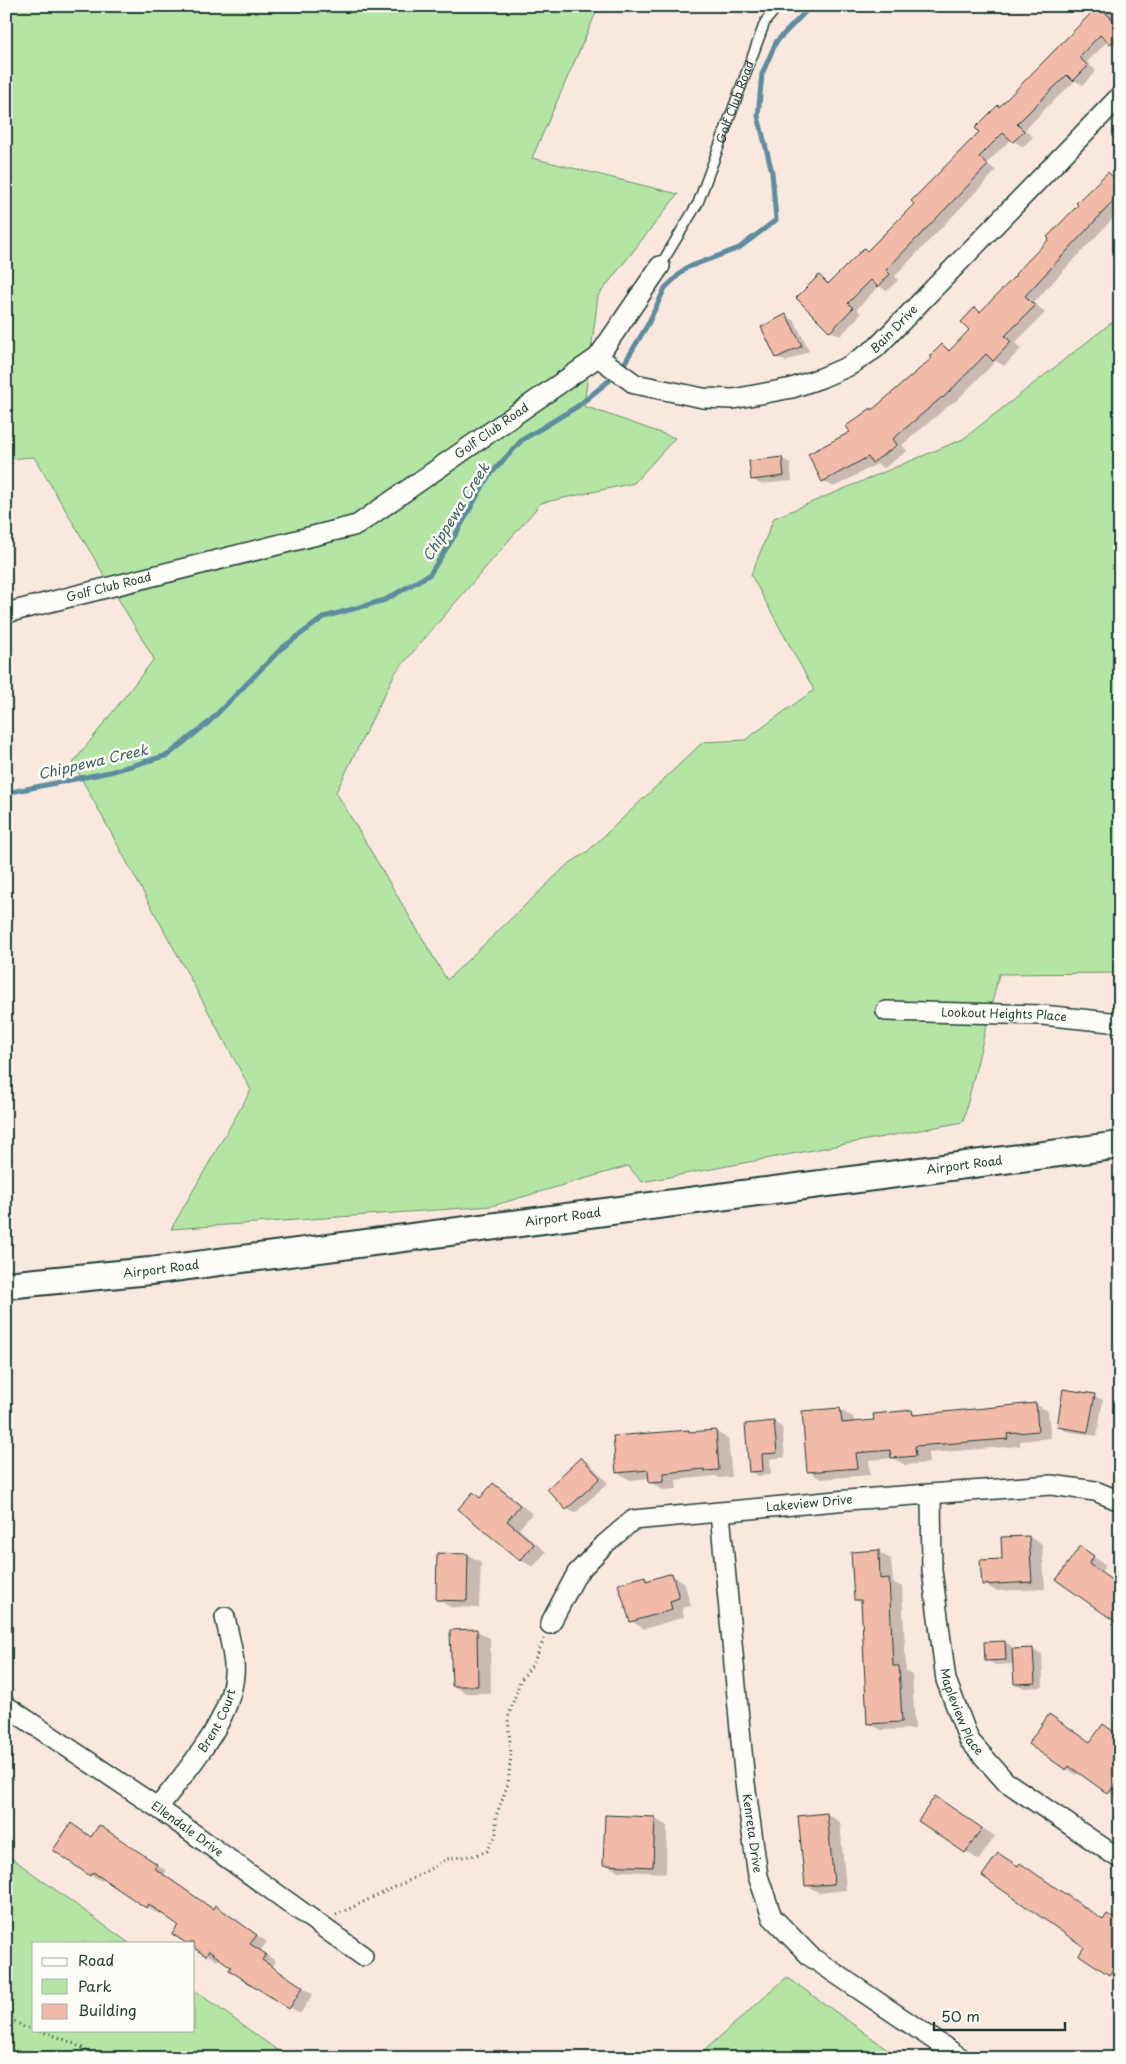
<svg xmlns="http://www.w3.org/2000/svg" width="1126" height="2064" font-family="'Playpen Sans',sans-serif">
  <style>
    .green { fill: #b4e5a5; stroke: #6a916c }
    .shadow { fill: #0003 }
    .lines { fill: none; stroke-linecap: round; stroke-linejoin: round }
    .stream { stroke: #5d8c9f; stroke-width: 5 }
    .building { fill: #f2baa8; stroke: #1f3d34 }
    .service-casing { stroke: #1f3d34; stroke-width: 12 }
    .minor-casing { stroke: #1f3d34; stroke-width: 22 }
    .secondary-casing { stroke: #1f3d34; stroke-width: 30 }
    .path { stroke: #1f3d34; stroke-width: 3; stroke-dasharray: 1 4; stroke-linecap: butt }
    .service { stroke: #fdfcf7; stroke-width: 9 }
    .minor { stroke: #fdfcf7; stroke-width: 19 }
    .secondary { stroke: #fdfcf7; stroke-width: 26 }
    .labels { text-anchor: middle; stroke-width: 5; stroke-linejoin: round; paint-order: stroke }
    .street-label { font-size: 12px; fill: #1f3d34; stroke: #fdfcf7 }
    .water-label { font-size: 14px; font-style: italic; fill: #395e60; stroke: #fdfcf7 }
  </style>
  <rect width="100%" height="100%" fill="#fae8df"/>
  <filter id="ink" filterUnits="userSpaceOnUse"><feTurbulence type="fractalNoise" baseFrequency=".02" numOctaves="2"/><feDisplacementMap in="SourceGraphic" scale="10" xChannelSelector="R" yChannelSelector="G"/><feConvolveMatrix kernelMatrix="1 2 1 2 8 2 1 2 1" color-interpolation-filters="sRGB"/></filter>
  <g filter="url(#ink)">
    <path class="green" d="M6,6H599L532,158L678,194L598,296L584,406L675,438L634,483L541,503L395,673L336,792L447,980L567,865L587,852L703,742L745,740L814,690L751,575L774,518L963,439L1120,316V973L999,974L963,1122L642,1182L628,1166L492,1206L171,1229L251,1090L73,763L154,659L34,457L6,459Z
      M6,1854L129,1943H34V2030H194V1990L288,2058H20L6,2049V1925L11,1918L6,1913Z
      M787,1977L900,2058H696Z"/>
    <path class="shadow" d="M1101,6H1120V48L1108,41L1087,62L1096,71L1083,85L1075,81L1048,106L1025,130L1033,137L1023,147L1011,139L987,163L996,171L895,276L898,280L887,291L879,286L857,309L861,314L840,336L831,331L819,276L830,283L868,252L916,204L1000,108L1063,41Z
      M1108,173L1120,181V211L1034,302L1045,313L1015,343L1021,349L1004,366L996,361L954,403L953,402L902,445L907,451L884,468L877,464L834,487L823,481L852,433L873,411L933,359L942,346L950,350L971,330L975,309L981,312L1051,239Z
      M786,316L795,321L809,351L786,362L777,357Z
      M781,458L790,463L792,481L760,484L752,479Z
      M1094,1396L1103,1400L1097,1436L1066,1431L1058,1426Z
      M1035,1404L1048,1411L1051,1438L1020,1441V1446L928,1453L929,1463L905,1465L893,1458L869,1460L870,1475L821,1479L808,1471L840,1410L853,1417L854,1423L875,1421L912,1412L919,1416Z
      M773,1422L782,1427L785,1457L770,1459L771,1475L759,1476L750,1472Z
      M688,1431L692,1433L715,1431L728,1439L732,1477L719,1478L716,1476L676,1480L677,1489L663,1490L650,1482V1478L630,1480L617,1472Z
      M581,1459L589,1463L608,1483L575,1513L567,1509Z
      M494,1484L506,1492L532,1514L519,1529L546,1552L533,1567L520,1560L473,1494L481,1498Z
      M1029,1537L1042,1544L1045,1589L996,1591L983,1584L1004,1560L1003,1538Z
      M1080,1548L1106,1565L1101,1572L1120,1585V1626L1114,1622L1115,1620Z
      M878,1552L891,1559L893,1582L902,1587L906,1671L912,1675L915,1729L881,1730L868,1723L862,1604L855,1599Z
      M468,1555L481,1562L479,1608L450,1607L437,1599Z
      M671,1575L684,1582L691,1606L682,1608L684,1617L644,1629L631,1621L644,1577L650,1581Z
      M477,1631L490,1638L491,1693H466L453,1686Z
      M1005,1642L1013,1647V1651L1033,1650L1042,1654L1043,1687L1024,1688L1015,1683L1014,1664L995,1665L987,1660Z
      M1050,1716L1091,1743L1114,1732L1120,1736L1119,1799L1079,1772L1077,1775L1067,1769Z
      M935,1798L995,1836L979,1860L920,1821Z
      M827,1814L840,1822L846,1890L819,1893L806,1885Z
      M654,1818L667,1826L666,1873L618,1871L605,1864Z
      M100,1826L167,1871L164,1875L214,1910L216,1907L226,1913L267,1942L260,1951L276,1961L272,1967L313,1994L300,2014L220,1957L217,1961L194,1946V1943L180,1925L159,1910L157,1913L146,1907L103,1878L102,1881L91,1875L54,1850L92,1837Z
      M1107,1915L1120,1923V1981L1081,1954Z"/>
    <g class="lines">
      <path class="stream" d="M621,369L648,324L665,288L686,268L739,248L776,220L772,172L758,116L762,74L776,42L811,6
        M6,793L110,772L168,755L208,723L282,648L324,617L385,600L430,574L457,532L488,477L522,440L578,406L616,375"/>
    </g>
    <path class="building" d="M1098,6L1120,26V34L1110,44L1100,35L1079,57L1088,66L1073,81L1067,75L1039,102L1017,124L1024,131L1013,142L1003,133L979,157L988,165L886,270L890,274L878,287L871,280L848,303L853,308L830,332L796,298L819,275L828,284L864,248L867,251L914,204L911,201L979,132L975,128L998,105L999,107Z
      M1108,172L1120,184V194L1025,296L1035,306L1005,336L1011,342L993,361L986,354L943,398L942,397L893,439L897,445L872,463L868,457L822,482L808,454L850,432L846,426L871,408L872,410L932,358L930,356L942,344L949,351L969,330L961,322L975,307L980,312L1016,275L1015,274L1049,239L1047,237L1078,205L1076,203Z
      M786,314L802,346L776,358L761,327Z
      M782,457L784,476L751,480L749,461Z
      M1063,1389L1095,1394L1088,1432L1057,1427Z
      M1036,1403L1038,1431L1007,1434L1008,1439L915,1446L916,1456L891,1458L890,1450L856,1453L858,1468L807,1472L802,1411L840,1408L842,1423L874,1420L873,1414L912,1410L913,1415Z
      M774,1421L777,1453L762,1454L763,1471L749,1472L745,1424Z
      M689,1430V1432L716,1430L719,1470L705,1471L704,1469L664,1473V1482L649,1483L648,1470L616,1473L613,1436Z
      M581,1457L600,1478L566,1510L547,1489Z
      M493,1483L520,1505L507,1521L534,1544L520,1561L458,1509L473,1492L480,1498Z
      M1029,1536L1032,1582L982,1585L980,1560L1002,1559L1001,1537Z
      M1080,1546L1094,1556L1089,1564L1120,1586V1625L1056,1580Z
      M879,1550L880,1579L889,1578L893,1666H899L902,1722L867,1724L861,1600H854L851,1552Z
      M437,1553L468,1554L467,1601L436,1600Z
      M672,1573L679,1598L670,1601L672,1610L630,1622L618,1584L645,1576L646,1581Z
      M477,1629L478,1686H452L450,1630Z
      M1005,1641L1006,1660L985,1661L984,1642Z
      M1033,1648L1035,1683L1014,1684L1012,1649Z
      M1049,1714L1090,1742L1103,1724L1117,1734L1113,1741L1120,1746V1778L1108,1794L1069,1766L1066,1770L1028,1744Z
      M935,1796L982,1828L965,1853L918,1821Z
      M827,1813L834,1884L805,1886L798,1816Z
      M605,1815L655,1817L653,1867L603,1865Z
      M71,1823L91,1837L99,1825L157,1864L154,1868L213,1909L215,1905L257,1935L250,1944L266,1954L262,1960L303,1987L289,2009L229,1970L231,1967L209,1951L206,1956L194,1948V1943H186L172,1934L178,1925L148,1904L146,1908L93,1872L90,1876L53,1850Z
      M998,1853L1018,1866L1020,1863L1103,1920L1107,1914L1120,1923V1959L1109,1975L1079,1955L1084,1947L982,1876Z"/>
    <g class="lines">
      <defs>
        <g id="service">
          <path id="s1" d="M660,266L698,203L765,22L778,6"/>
        </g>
        <g id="minor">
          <path id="s2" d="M598,357L635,384L703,398L733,399L792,388L821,378L849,366L876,348L1120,96"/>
          <path id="s3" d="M6,613L357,525L598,357L660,266"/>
          <path id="s4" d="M886,1011L1042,1015L1120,1023"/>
          <path id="s5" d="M931,1495L932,1570L946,1680L969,1740L1005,1781L1120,1859"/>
          <path id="s6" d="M720,1513L745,1783L758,1876L772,1917L811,1957L961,2058"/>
          <path id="s7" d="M550,1624L577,1573L605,1544L633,1520L847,1500L1051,1485L1095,1491L1120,1501"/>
          <path id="s8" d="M6,1706L158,1808L363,1956"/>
          <path id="s9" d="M158,1808C186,1770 230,1724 234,1675C236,1661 228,1632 225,1617"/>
        </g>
        <g id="secondary">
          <path id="s10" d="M6,1285L150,1271L1120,1145"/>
        </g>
      </defs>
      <use href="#service" class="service-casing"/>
      <use href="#minor" class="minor-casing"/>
      <use href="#secondary" class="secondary-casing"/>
      <path class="path" d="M336,1915L416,1877L447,1859L477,1855L487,1851L496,1835V1816L508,1784L511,1755L508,1718L520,1681L533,1664L544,1639
        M6,2016L24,2027L34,2030
        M35,2030C57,2036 78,2043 96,2058"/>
      <use href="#service" class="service"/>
      <use href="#minor" class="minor"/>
      <use href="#secondary" class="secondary"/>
    </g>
  </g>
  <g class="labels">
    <g class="street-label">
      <text dy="4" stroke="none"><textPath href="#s1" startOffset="181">Golf Club Road</textPath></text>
      <text dy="4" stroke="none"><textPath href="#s2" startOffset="325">Bain Drive</textPath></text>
      <text dy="4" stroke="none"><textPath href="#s3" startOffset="526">Golf Club Road</textPath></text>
      <text dy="4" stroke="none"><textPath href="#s3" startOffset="106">Golf Club Road</textPath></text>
      <text dy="4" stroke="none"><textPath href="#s4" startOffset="118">Lookout Heights Place</textPath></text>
      <text dy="4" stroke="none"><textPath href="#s10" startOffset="966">Airport Road</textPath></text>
      <text dy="4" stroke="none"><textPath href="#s10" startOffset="561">Airport Road</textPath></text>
      <text dy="4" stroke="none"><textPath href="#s10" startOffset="156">Airport Road</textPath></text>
      <text dy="4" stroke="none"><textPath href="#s7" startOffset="312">Lakeview Drive</textPath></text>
      <text dy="4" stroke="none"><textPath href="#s5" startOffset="221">Mapleview Place</textPath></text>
      <text dy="4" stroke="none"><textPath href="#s9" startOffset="106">Brent Court</textPath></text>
      <text dy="4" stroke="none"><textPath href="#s8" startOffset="219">Ellendale Drive</textPath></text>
      <text dy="4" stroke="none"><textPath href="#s6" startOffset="322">Kenreta Drive</textPath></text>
    </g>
    <g class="water-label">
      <text transform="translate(456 512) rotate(-58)" y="5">Chippewa Creek</text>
      <text transform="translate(93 762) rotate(-13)" y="5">Chippewa Creek</text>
    </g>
  </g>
  <rect width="1126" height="2064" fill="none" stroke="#fdfcf7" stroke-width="25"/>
  <rect x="12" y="12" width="1101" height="2039" fill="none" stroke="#1f3d34" stroke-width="2" filter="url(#ink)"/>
  <rect x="32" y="1942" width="162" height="90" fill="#fdfcf7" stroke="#a4b0a9"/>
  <rect x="42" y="1958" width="25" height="8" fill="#fdfcf7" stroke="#a4b0a9"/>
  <text x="78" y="1966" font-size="15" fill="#1f3d34">Road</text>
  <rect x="42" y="1979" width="25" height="15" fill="#b4e5a5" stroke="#a4b0a9"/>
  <text x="78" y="1992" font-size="15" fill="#1f3d34">Park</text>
  <rect x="42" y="2004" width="25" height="15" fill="#f2baa8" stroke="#a4b0a9"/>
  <text x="78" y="2016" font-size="15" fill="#1f3d34">Building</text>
  <path d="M934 2022v8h131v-8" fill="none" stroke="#1f3d34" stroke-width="2.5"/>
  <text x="941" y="2022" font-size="15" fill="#1f3d34" stroke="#fdfcf7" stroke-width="4" paint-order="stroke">50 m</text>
</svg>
